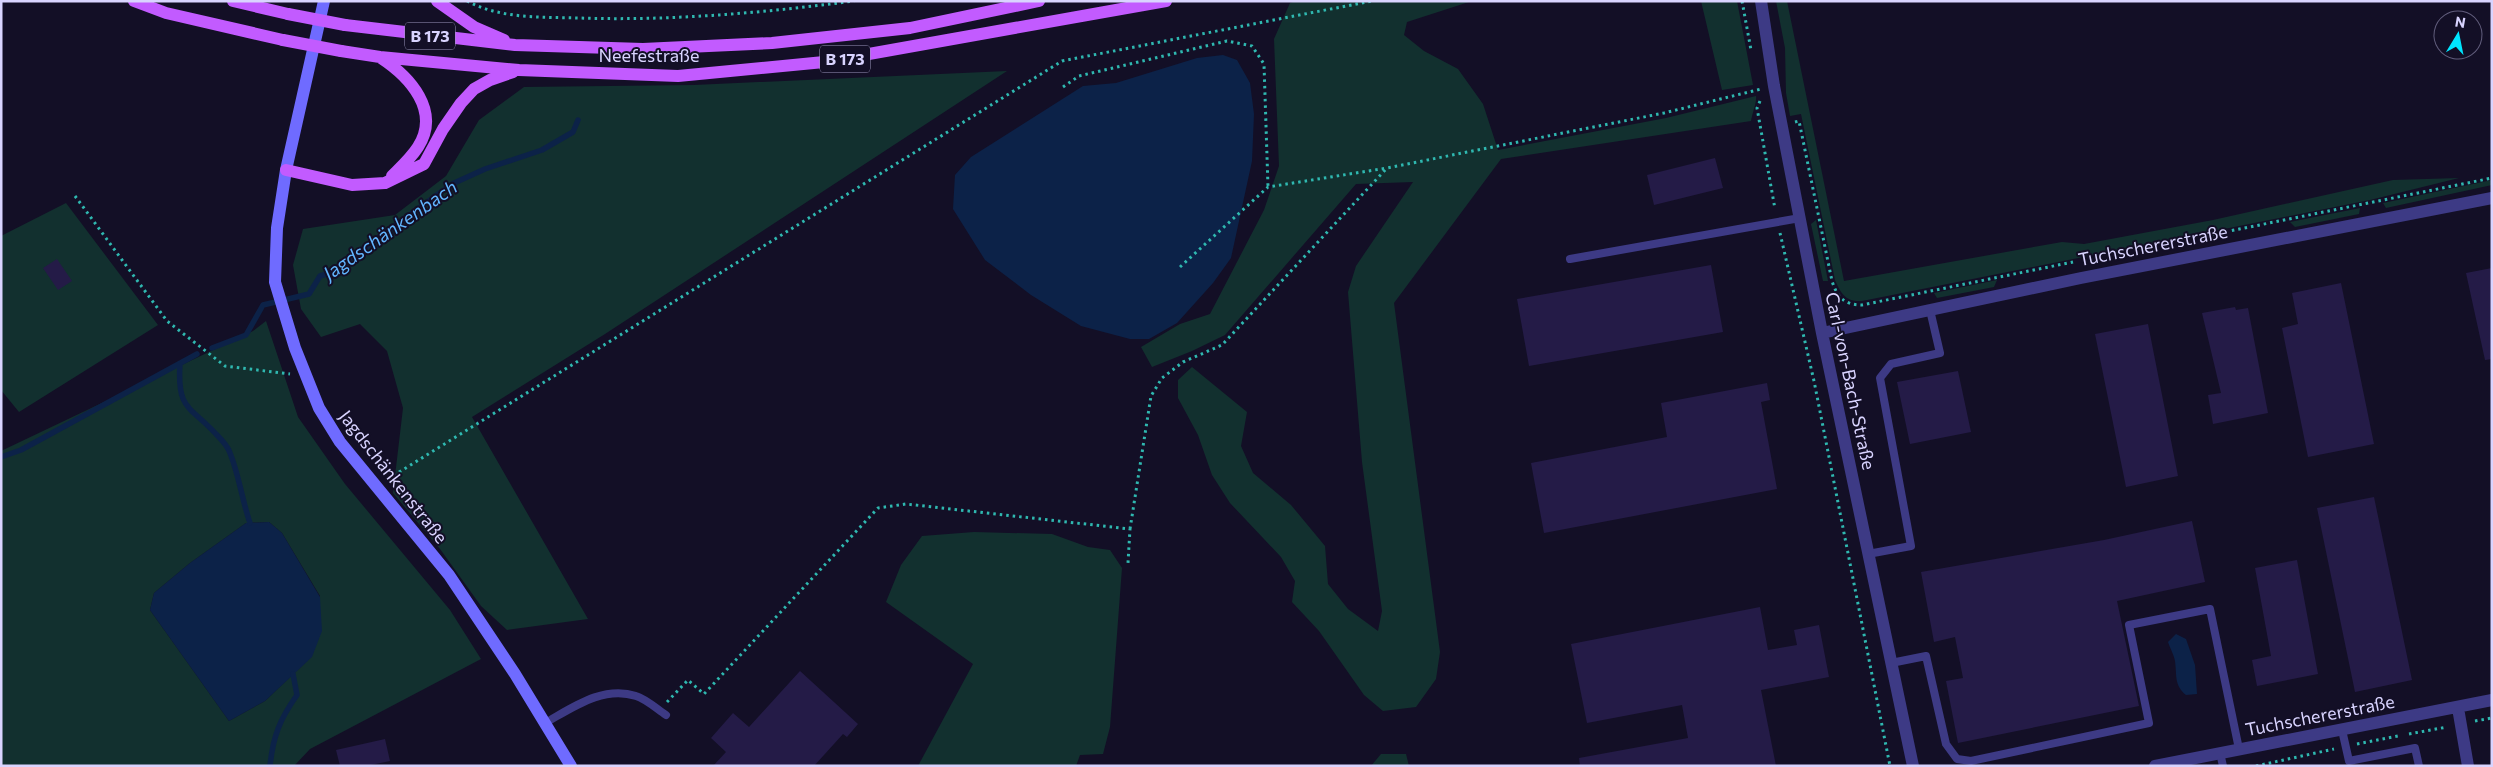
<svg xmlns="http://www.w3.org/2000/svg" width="2493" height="767" font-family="Commissioner,sans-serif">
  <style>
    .green { fill: #12302f; fill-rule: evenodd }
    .water { fill: #0c2248 }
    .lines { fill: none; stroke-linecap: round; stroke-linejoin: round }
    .stream { stroke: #0c2248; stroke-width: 5.5 }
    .building { fill: #241b47 }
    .path { stroke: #2fb8b0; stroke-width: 3; stroke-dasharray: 2.5 4; stroke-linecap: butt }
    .service { stroke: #3d3a85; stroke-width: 8 }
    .minor { stroke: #3d3a85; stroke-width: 12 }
    .secondary { stroke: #6f6bff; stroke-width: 12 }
    .primary { stroke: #c25bff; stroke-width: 12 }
    .primary-bridge { stroke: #c25bff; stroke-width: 12 }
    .labels { text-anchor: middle; stroke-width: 4; stroke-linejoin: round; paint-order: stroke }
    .shield { fill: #130f26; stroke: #9e99be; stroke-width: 1 }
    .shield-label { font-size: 16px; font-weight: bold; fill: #d9d4ff }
    .street-label { font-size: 18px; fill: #d9d4ff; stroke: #130f26 }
    .water-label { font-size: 19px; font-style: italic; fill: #62b6ff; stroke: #130f26 }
  </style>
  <rect width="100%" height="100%" fill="#130f26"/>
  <path class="green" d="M1295,1H1472L1407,22L1404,35L1424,51L1458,69L1483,104L1498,150L1666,118L1756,96C1757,102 1752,114 1751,121L1501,159L1394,303L1440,652L1436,679L1416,707L1383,711L1364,695L1319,631L1292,602L1295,581L1281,557L1230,503L1212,475L1198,435L1178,398V380L1192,367L1247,412L1241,446L1253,473L1291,505L1325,546L1328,584L1348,609L1378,631L1382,611L1362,462L1348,292L1356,266L1413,182L1356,184L1225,335L1192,351L1152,367L1141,347L1180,324L1210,314L1264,210L1279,166L1274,39L1290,3Z
    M1701,1H1737L1753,85L1722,90Z
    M1776,1H1787L1844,281L2062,242L2084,244L2213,220L2393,180L2459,178L2370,200L1862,301C1846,302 1841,294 1835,280L1801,114L1790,116L1786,93L1785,48Z
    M1007,71L605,334L472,417L588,619L507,630L481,606L440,549L393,493L403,408L387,351L360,324L321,337L301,309L293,265L303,229L395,215L446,176L479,120L524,87L694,85Z
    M2492,180V185L2386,208L2383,203Z
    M66,203L158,325L19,412L1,390V236Z
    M2360,208L2359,214L2295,227L2290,222Z
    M1816,220L1828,281H1823L1811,224Z
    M1997,280L1994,287L1937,298L1934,293Z
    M266,321L298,417L345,484L450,610L481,659L310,749L294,766H1V451L253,331ZM269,522L282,533L320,596L311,657L265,701L229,721L150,610L154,593L190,563L246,523Z
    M974,532L1052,534L1088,547L1110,550L1122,568L1110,727L1103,754L1080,755L1076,766H918L973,664L886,602L901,565L922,536Z
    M1381,754H1406L1409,766H1371Z"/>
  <path class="water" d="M1223,55L1237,60L1250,83L1254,114L1252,161L1231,258L1213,283L1177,323L1149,339H1130L1081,326L1031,295L985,260L953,209L955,175L971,157L1083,86L1116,83L1197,58Z
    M269,522L282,533L320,597L322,631L312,657L265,701L229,721L150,610L154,593L190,563L246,523Z
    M2176,634L2186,639L2195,665L2197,694L2186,695C2174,685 2177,676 2175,661C2174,655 2170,648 2168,642Z"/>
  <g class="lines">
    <path class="stream" d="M212,348L246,335L263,305L309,294L320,276L330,273L452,184L485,169L542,150L573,132L578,120
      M180,363C177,410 189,405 216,434C221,439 228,446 230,453C239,475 242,500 250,523
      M1,457L21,450L197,354
      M270,766C273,736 280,719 297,695L293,674"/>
  </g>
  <path class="building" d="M1715,158L1723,188L1654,205L1647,175Z
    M57,259L72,281L58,290L43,268Z
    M1711,265L1723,332L1529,366L1517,299Z
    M2492,268V359L2485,360L2466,273Z
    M2341,283L2374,444L2308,457L2282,328L2298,324L2292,293Z
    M2235,307L2236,310L2248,308L2268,413L2213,424L2208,395L2221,393L2202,313Z
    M2148,324L2178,476L2126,487L2095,334Z
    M1958,371L1971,432L1910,444L1897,382Z
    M1767,383L1770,400L1761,402L1777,489L1544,533L1531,463L1667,437L1661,403Z
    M2374,497L2412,680L2355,692L2317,508Z
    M2192,521L2205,582L2117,601L2139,706L1958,743L1946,681L1963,678L1955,637L1934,642L1921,572L2104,540Z
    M2297,560L2318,674L2257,686L2252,660L2271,656L2255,568Z
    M1760,607L1768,650L1797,645L1794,630L1819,625L1829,677L1761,690L1776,766H1580L1579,758L1688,738L1682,705L1587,723L1571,644Z
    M800,671L858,724L847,737L843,734L814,766H713L726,752L711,738L733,713L749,727Z
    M385,739L390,761L366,766H340L336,750Z"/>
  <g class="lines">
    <path class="path" d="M467,1C501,19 541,17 578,18C671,21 762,13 854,1
      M1742,1L1751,50
      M1063,87L1079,76L1227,41L1252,46L1264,64L1268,187
      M1760,101L1757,108L1775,209
      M1795,122L1799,121L1832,281C1837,297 1844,305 1862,305L2073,262
      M75,196L167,321L225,366L290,374
      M1780,233L1814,381L1890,766
      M2200,237L2492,178
      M1180,267L1268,187L1387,168
      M388,479L1062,61L1372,1
      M1130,529L1151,396L1162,378L1183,362L1222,345L1387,168L1664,113L1761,89
      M667,702L688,680L704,694L878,508L906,504L1130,529L1128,563
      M2475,721L2492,718
      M2409,734L2447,727
      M2357,744L2398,736
      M2256,766L2334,749"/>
    <path class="service" d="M1570,259L1800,218
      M1868,554L1911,546L1880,378L1891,364L1940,353L1930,310
      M1891,663L1926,656L1946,744L1957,759L1971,761L2149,723L2129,625L2210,609L2239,749
      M545,723C572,708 603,685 636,696C646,699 657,709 666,715
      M2342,730L2349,761L2415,748L2419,766
      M2220,753L2223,766"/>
    <path class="minor" d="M1761,1L1774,86L1822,333L1913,766
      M1822,333L2081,278L2492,198
      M2458,708L2468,766
      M2155,766L2492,700"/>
    <path class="secondary" d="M324,1L286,170L277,228L275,282L295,348L319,408L340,442L449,575L515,674L571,766"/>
    <path class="primary" d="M134,1L166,13L283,40
      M233,1L288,14
      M437,1L474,27L504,40
      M345,25L515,45L643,49L772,43L910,28L1039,1
      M341,51L380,57L519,70L678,76L824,62L1166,1
      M381,58C410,77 441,111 418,147C411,158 401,167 392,176
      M286,170L352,185L385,183L424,164L443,129L461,103L474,89L490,80L513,72"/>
    <path class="primary-bridge" d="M288,14L345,25
      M283,40L341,51"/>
  </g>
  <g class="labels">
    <g class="shield">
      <rect x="405" y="22.5" width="50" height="27" rx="4"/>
      <rect x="820" y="45.5" width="50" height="27" rx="4"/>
    </g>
    <g class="shield-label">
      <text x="430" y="42">B 173</text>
      <text x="845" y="65">B 173</text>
    </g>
    <g class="street-label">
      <text x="649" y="62">Neefestraße</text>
      <text transform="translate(2153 246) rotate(-11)" y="6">Tuchschererstraße</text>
      <text transform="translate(1850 381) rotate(78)" y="6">Carl-von-Bach-Straße</text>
      <text transform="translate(393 477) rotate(52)" y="6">Jagdschänkenstraße</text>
      <text transform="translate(2320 716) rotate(-11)" y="6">Tuchschererstraße</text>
    </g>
    <g class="water-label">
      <text transform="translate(390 230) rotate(-35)" y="7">Jagdschänkenbach</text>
    </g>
  </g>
  <rect width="2493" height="767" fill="none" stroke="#d9d4ff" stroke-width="5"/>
  <g transform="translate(2458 35) rotate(10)"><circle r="24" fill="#130f26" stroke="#625e7d"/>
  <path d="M0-4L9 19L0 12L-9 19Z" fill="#00e5ff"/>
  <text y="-8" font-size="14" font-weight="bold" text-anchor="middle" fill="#d9d4ff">N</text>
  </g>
</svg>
